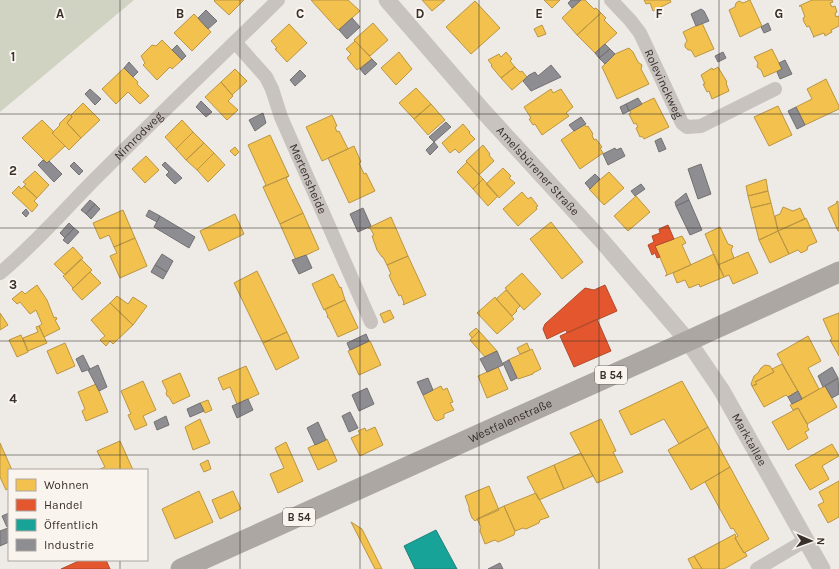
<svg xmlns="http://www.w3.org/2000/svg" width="839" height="569" font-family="Karla,sans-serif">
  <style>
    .green { fill: #d0d3c1 }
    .homes { fill: #f2c14e; stroke: #ba9644 }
    .shops { fill: #e4572e; stroke: #b14b2d }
    .public { fill: #17a398; stroke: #218078 }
    .industry { fill: #8d8d92; stroke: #747173 }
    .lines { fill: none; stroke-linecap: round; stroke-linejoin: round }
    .minor { stroke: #c8c3bf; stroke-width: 14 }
    .tertiary { stroke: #c8c3bf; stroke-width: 17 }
    .primary { stroke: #ada7a4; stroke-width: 21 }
    .grid { fill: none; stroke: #39302c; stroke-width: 1; stroke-opacity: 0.55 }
    .labels { text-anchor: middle; stroke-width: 4; stroke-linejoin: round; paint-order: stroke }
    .shield { fill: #faf4ef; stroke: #736b66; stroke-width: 1 }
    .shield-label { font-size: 11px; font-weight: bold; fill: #39302c }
    .street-label { font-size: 12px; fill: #39302c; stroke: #faf4ef }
    .grid-label { font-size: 13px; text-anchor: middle; font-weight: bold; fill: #39302c; stroke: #faf4ef; stroke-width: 4; stroke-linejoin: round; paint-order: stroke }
  </style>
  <rect width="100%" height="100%" fill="#eeeae6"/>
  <path class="green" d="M0,0H134L0,112Z"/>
  <path class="homes" d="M215,0H244L229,15L214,1Z
    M311,0H348L360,11L338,30Z
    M422,0H445L432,11Z
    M544,0H560L552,8Z
    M581,0H585L594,9L596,8L601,13L577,35L562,18Z
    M644,0H670L671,2L653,11L650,3L646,4Z
    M750,0L762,26L740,37L729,10L735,7L736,3L739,1L743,3Z
    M812,0H832L833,2L830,3L832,7L835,6L837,12L835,13L836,17L839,16V26L831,30L832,32L825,36L824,33L813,37H814L809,26L807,27L804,22L803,18L805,17L801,6H799Z
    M475,1L500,28L471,54L446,27Z
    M601,13L606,18L604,20L617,33L595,53L577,35Z
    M194,14L211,32L192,51L174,33Z
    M373,23L388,40L370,56L354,40Z
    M702,23L714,49L695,57L691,50H688L685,47V44L687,41L683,32Z
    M289,24L307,43L287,62L275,49L277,48L271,41Z
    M542,25L546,34L538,37L534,29Z
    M162,40L182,60L172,69L170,67L157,80L143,65L145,63L141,56L152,45L156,46Z
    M355,41L372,59L357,70L347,58L351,54L346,49Z
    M629,48L633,52L638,62L642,65L641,69L649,84L617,99L602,67L615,54Z
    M772,49L782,69L764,77L761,70L757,67L758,63L754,57Z
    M399,52L412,69L396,85L381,68Z
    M506,52L512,59L510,61L515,67L501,78L491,66L492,65L488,60L499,54L501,57Z
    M515,67L520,72L522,71L527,77L512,90L501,78Z
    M718,67L727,82L726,83L729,91L712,99L709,91L707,92L703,84H705L701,75L712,68L713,70Z
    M124,68L138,82L137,84L149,96L140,104L128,92L116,104L102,89Z
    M235,69L247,81L232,95L221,82Z
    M826,79L839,106V109L805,125L796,107L812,99L807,89Z
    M221,82L233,96L228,101L238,110L227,120L205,97Z
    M416,88L431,104L414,119L399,103Z
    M551,89L553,93L561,89L573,107L566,113L569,116L542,135L535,124L533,125L529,119L531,118L524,107Z
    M654,98L669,127L644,139L642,136L640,137L636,128L638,127L636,123L634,124L629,114L631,113L629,110Z
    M83,103L100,120L81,138L67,123L72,117L71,115Z
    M431,104L445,120L428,135L414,119Z
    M778,106L792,135L769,146L754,117Z
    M69,114L72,117L67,123L81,138L69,150L52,133L60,125L59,124Z
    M332,115L337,126L335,127L337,132L339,131L348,149L322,161L306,127Z
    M42,120L54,132L52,133L65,146L47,163L22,138Z
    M182,120L193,132L176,149L165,137Z
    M463,124L470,132L469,133L475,139L459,153L455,149L450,153L442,143Z
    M584,124L586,127L588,126L593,134L592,135L594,140L596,139L602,147L600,148L603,153L580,169L561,140Z
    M193,132L204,143L186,160L176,149Z
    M270,135L289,176L263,187L266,185L248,145Z
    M204,143L214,153L197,170L186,160Z
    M483,145L490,154L489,155L494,161L479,175L466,161Z
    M354,146L361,162L359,163L364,174L366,173L375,191L349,203L328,158Z
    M235,147L239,152L235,156L230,151Z
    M214,153L225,165L208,182L197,170Z
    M146,156L159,170L145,183L132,169Z
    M467,162L483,179L473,189L457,172Z
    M503,168L511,176L509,178L515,183L499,198L486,184Z
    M35,171L49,185L37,198L24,186L26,184L23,182Z
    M609,172L624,188L604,205L589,189Z
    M289,176L286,178L303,213L280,224L263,187Z
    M483,179L498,196L488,206L473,189Z
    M766,179L768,191L748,196L746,186Z
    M19,186L21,189L24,186L37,198L34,201L38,205L32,212L12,193Z
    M768,191L771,203L751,208L748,196Z
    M522,192L528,199L531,197L538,206L536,207L537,209L518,226L503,209Z
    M636,196L650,212L628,231L614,216Z
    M838,201L839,231H838L828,208L837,203L836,202Z
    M771,203L778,231L759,240L751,208Z
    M783,207L793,211L800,208L805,219L778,231L775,216L780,214Z
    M123,210L135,238L114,247L109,235L100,239L93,223Z
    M303,213L319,249L296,260L280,224Z
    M235,214L244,234L209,251L200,231Z
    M391,217L408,256L387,265L383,257H382L377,250L372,236L374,235L370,228H368Z
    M806,218L817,242L808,246L807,250L801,253L798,250L789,254L778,231Z
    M551,222L583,262L562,279L530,239Z
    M720,227L728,244L733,246L731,250L734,258L718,265L705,234Z
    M778,231L789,254L770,263L759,240Z
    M682,236L686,243L682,245L691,265L665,276L667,274L655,246Z
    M135,238L147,266L120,278L110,256L117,253L114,247Z
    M73,247L83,258L65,275L54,264Z
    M748,252L758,273L733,284L729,275L724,277L718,265Z
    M714,254L724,277L700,287L699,284L689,288L685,280L677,283L673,273Z
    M408,256L426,295L403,305L404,303L401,295L399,296L392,282L389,275L391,274L387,265Z
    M81,259L92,270L73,288L63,276Z
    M257,271L287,332L263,343L234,283Z
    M90,272L101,283L82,300L72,289Z
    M522,273L541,294L524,310L505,288Z
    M333,274L340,288L341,287L345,300L324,310L312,284Z
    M37,285L47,300L54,318L56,317L57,319L55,320L60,329L44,337L39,326L42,324L36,310L30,314L20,302L17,304L12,299L22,291L25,294Z
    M506,290L520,306L516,310L517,311L512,316L496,299Z
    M117,296L128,304L133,297L147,306L133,325L110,303Z
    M495,297L514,319L497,334L477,313Z
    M345,300L358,328L338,337L329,318H328L327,316H328L325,309Z
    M110,303L133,325L113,344L110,341L106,346L100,340L105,336L91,320Z
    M390,310L394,318L384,323L380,314Z
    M0,313L8,325L0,330Z
    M839,313V356L830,340L832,339L823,319Z
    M39,326L47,343L28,351L23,338L38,332L36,327Z
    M476,328L479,331L472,338L469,334Z
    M479,331L497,351L485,357L470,340Z
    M287,332L299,358L276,370L263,343Z
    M21,335L28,352L17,357L9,340Z
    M808,336L821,361L808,368L819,389L802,399L777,354Z
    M370,341L381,365L359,375L348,351Z
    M65,343L75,366L57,374L47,351Z
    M527,343L530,350L520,354L517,348Z
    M532,349L541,369L533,373V374L518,379L508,360Z
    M782,364L798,391L788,397L786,395L764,407L752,386L757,384L755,382L774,372L772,369Z
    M765,365L770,366L774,372L755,382L757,384L752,386L751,384L754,376L758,373L761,368Z
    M246,366L259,394L237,404L230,387L223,390L218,378Z
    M498,367L508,389L487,398L478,376Z
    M180,373L190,396L173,404L169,397L167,396L166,393L167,391L162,381Z
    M143,381L156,410L143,416L147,425L135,430L128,415L131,414L121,391Z
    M682,381L708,427L679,444L664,419L631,435L619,411Z
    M96,384L108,412L86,421L82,411L85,409L78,392Z
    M441,386L443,390L447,388L453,402L450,403L454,410L444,414V418L437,421L434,419L423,395Z
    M825,386L837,407L807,424L798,408L793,410L790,405Z
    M208,400L212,410L205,413L200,403Z
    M798,408L808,425L807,426L809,430L805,432L808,438L788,450L772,422Z
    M200,419L210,443L193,450L185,427Z
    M601,419L616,451L613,452L623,472L597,483L570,433Z
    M375,427L383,445L360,456L351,438L360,434L358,431L365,428L366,431Z
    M708,427L730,467L691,490L668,450Z
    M327,439L337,461L318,470L308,448Z
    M120,441L133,470H98L105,467L97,451Z
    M286,442L303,481L278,493L270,474L284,468L275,448Z
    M0,443L12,470H9V488L6,490L0,477Z
    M832,444L839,456L822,466L829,479L810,490L795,465Z
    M581,453L593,476L564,489L554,465Z
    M208,460L211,469L204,472L200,464Z
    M554,465L564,489L539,500L527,477Z
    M730,467L769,539L744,553L735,538L738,536L733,528L731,529L705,482Z
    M839,481V517L828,523L818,505L824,502L819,492Z
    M489,486L499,510L476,520L475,521L472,518L469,510V507L465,496Z
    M199,491L213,522L175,539L162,509Z
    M233,491L241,509L220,519L212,500Z
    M536,493L549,517L540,520L539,523L526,529L523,528L515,531L504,506Z
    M504,506L515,531L514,535L498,542L495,540L485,544L480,531L481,527L477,519Z
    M351,522L362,529L382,569H375Z
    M735,534L736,537L735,538L744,553L745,552L747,556L724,569H702L694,556Z
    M694,556L702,569H693L688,559Z"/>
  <path class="shops" d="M668,225L674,239L655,246L660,257L657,258L655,253L652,255L648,245L654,242L652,236L660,233L659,229Z
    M605,285L617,311L567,333L566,330L547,339L543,329L545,324L585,288L594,290Z
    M597,319L611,351L574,367L560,336Z
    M81,560H106L110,569H61Z"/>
  <path class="public" d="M436,530L457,569H415L404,546Z"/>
  <path class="industry" d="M571,0H581L572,8L568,3Z
    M701,9L704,11L709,21L696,26L691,14Z
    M206,10L217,21L208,29L198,18Z
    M352,18L360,27L347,39L339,30Z
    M768,23L771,30L764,33L761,27Z
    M605,44L610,49L599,58L595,53Z
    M177,45L186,56L182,60L172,50Z
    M610,49L615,54L605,64L599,58Z
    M723,52L726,58L718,62L715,56Z
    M372,59L377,64L365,75L360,69Z
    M785,60L792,74L780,79L777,72L782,69L779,63Z
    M129,62L138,72L133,77L124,68Z
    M551,65L561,77L531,91L523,81L529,75L535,72L538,76Z
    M300,70L306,76L295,86L290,80Z
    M90,89L101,99L95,105L85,94Z
    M638,98L642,104L629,111L626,104Z
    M201,101L212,112L206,117L196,107Z
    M626,104L629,111L623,114L620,107Z
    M796,107L805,125L797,129L788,111Z
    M263,113L266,123L255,131L249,120Z
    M581,117L586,124L574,131L569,125Z
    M446,122L451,127L434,142L429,137Z
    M661,138L666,149L659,152L655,141Z
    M434,142L438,147L430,155L426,150Z
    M615,148L616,150L621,148L625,156L608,165L603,154Z
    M43,160L47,163L49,161L62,174L54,182L38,165Z
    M74,162L83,171L79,175L70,166Z
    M165,162L182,178L175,184L166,175L169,172L162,165Z
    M701,164L711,194L698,199L688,169Z
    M595,174L600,179L590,189L585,183Z
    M641,184L645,189L635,196L631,191Z
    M686,193L689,200L676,206L675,202Z
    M90,200L95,204L86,214L81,210Z
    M689,200L702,230L690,235L676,206Z
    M95,204L100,209L91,219L86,214Z
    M363,208L371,226L358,232L350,214Z
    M26,209L29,213L26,217L22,213Z
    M149,210L160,216L157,222L146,216Z
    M160,216L195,237L189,248L154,227Z
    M69,223L74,228L65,238L60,233Z
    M74,228L79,232L68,244L63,240Z
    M162,254L173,261L167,272L155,265Z
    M306,255L312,268L299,274L292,260Z
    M155,265L167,272L163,279L151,272Z
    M366,334L369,341L350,350L347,343Z
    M497,351L503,365L487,372L480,359Z
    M83,355L90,369L82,372L76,359Z
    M509,360L517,378L511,381L503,363Z
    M98,365L107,387L99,391L88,370Z
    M832,367L838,378L823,387L818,376Z
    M428,378L433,390L423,395L417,382Z
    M838,378L839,394L832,398L825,386Z
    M367,388L374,404L359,411L352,395Z
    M798,391L802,399L792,404L788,397Z
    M248,399L253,410L237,418L232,406Z
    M200,403L204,411L190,417L187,409Z
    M350,412L358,428L349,432L342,416Z
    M166,416L169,425L157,430L154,422Z
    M318,422L326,440L315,445L307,428Z
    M9,513V527H7L2,516Z
    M8,528L9,531V542L0,546V531Z
    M500,563L503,569H488Z"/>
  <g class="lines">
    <g class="minor">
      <path id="s1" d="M611,0L630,20L640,33L682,123L687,127L701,126L775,89"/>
      <path id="s2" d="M235,42L266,77L272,89L281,117L371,322"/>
      <path id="s3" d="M0,273C38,242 69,204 104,170C161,113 220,57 278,0"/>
      <path d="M757,569L806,540"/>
    </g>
    <path class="tertiary" id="s4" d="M387,0L484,112L603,242L688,341L722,391L822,569"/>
    <path class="primary" id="s5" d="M181,569L534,410L688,341L839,272"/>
  </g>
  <path class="grid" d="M120,0V470M240,0V569M360,0V569M479,0V569M599,0V569M719,0V569M0,114H839M0,228H839M0,341H839M0,455H839M120,560V569"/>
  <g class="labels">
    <g class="shield">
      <rect x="595" y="366" width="32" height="18" rx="3"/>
      <rect x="283" y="508" width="32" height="18" rx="3"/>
    </g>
    <g class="shield-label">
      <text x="611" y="379">B 54</text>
      <text x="299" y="521">B 54</text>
    </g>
    <g class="street-label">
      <text dy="4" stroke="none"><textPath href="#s1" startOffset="100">Rolevinckweg</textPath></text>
      <text dy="4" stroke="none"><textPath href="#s3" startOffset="195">Nimrodweg</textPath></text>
      <text dy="4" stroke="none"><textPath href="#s4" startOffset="228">Amelsbürener Straße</textPath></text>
      <text dy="4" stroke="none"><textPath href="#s2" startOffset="157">Mertensheide</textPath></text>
      <text dy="4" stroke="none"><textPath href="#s5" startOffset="361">Westfalenstraße</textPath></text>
      <text dy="4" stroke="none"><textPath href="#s4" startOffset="571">Marktallee</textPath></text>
    </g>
  </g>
  <g class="grid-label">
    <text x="60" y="18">A</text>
    <text x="180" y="18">B</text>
    <text x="300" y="18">C</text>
    <text x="420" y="18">D</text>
    <text x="539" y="18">E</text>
    <text x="659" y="18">F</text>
    <text x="779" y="18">G</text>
    <text x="13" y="61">1</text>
    <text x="13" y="175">2</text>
    <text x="13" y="289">3</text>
    <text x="13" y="403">4</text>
  </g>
  <rect x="8" y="469" width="140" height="92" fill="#faf4ef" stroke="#ada6a1"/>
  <rect x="16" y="479" width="20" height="12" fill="#f2c14e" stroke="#ada6a1"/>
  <text x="44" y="489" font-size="12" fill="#39302c">Wohnen</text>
  <rect x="16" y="499" width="20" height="12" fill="#e4572e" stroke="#ada6a1"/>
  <text x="44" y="509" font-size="12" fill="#39302c">Handel</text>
  <rect x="16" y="519" width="20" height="12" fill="#17a398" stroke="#ada6a1"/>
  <text x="44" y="529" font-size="12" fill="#39302c">Öffentlich</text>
  <rect x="16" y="539" width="20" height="12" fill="#8d8d92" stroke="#ada6a1"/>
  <text x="44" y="549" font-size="12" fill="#39302c">Industrie</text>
  <g transform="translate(811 541) rotate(92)" stroke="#faf4ef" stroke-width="3" paint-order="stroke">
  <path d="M0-3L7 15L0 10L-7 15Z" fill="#39302c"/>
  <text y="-6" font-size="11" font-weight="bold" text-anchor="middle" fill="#39302c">N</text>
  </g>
</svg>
